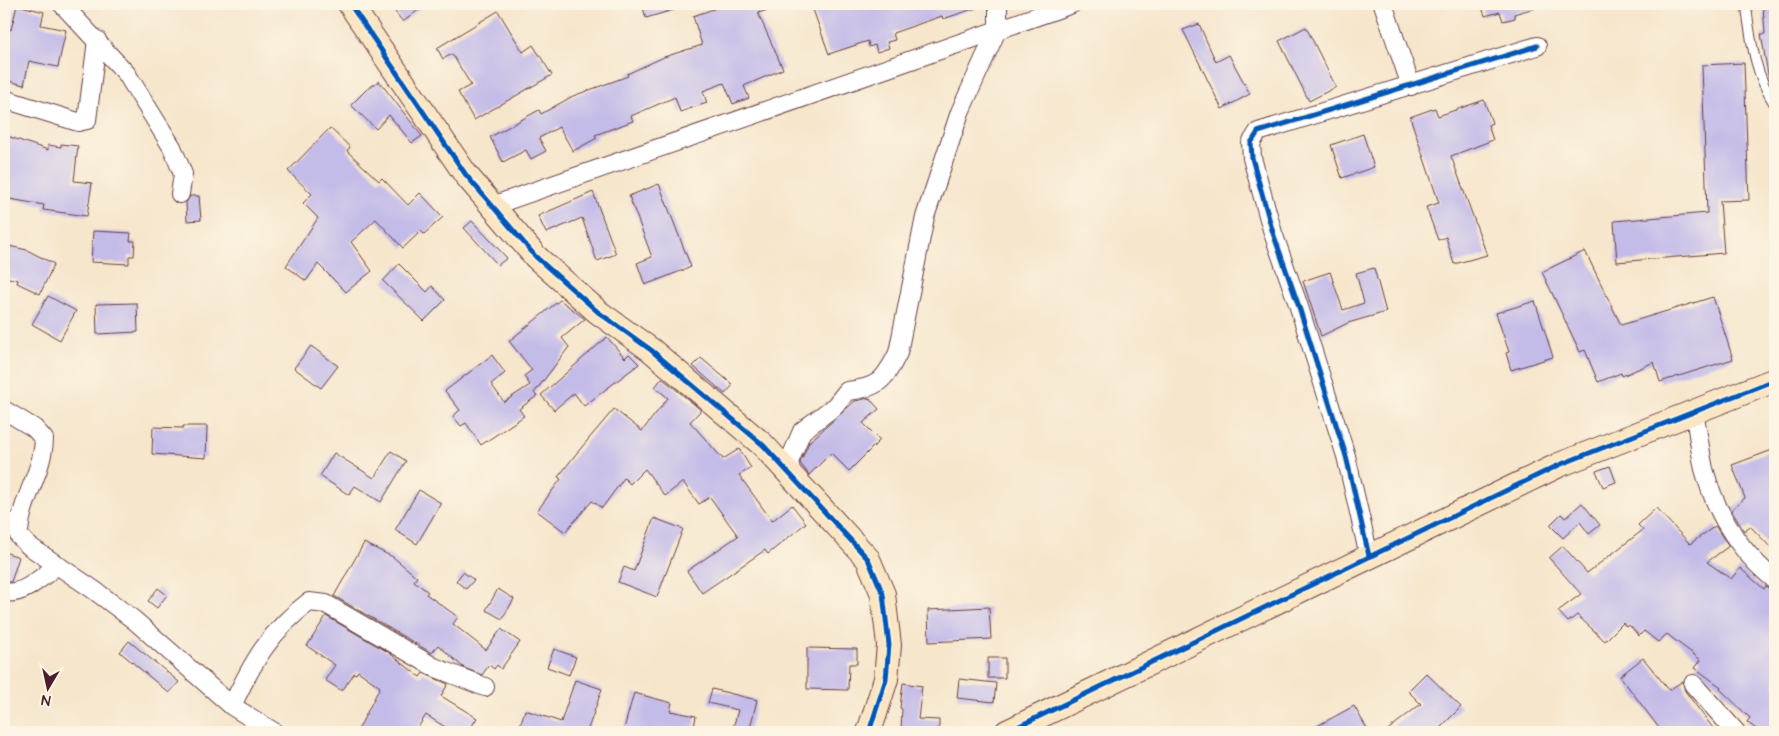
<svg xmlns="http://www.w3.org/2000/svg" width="1779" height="736" font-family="'Architects Daughter',sans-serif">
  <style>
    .building { fill: #c4bce8 }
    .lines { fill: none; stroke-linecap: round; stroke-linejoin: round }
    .lane-casing { stroke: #643d43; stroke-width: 11 }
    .street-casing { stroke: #643d43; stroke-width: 20 }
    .secondary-casing { stroke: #643d43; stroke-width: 26 }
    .lane { stroke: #fff; stroke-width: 9 }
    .street { stroke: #fff; stroke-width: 18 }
    .secondary { stroke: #fbe6c4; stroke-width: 24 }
    .cycleway-casing { stroke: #fcf5e5; stroke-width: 8 }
    .cycleway { stroke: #0057b8; stroke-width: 5 }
  </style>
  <rect width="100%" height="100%" fill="#fcf5e5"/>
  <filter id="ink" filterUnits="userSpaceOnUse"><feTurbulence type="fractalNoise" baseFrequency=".02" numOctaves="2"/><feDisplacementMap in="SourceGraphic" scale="10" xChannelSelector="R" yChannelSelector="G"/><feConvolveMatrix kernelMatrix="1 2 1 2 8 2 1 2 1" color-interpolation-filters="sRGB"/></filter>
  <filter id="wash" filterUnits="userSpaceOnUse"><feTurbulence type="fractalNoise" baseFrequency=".0096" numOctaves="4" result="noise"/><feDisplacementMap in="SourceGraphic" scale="20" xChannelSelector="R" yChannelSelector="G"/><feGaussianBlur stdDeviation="1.12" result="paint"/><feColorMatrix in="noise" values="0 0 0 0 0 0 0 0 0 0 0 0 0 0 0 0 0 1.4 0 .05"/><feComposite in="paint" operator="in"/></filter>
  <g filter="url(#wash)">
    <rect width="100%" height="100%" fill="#f6e6cc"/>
    <g id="blocks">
      <path class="building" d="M389,4H426L403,22Z
        M642,4H682L683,7L646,18Z
        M728,4H778V7L758,13L783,69L744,86L749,98L733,104L724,83L703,91L707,103L680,112L675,97L631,116L633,121L595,135L597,138L573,151L559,127L539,138L546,151L531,159L526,150L503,162L490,137L539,110L541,114L573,96L628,76L627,74L664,57L702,45L693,16Z
        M811,4H982V6L943,19L942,16L893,33L895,40L887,42L889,48L877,52L875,45L869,47L868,41L829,54Z
        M1481,4H1537L1538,7L1514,14L1515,18L1503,21L1500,12L1485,16Z
        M1763,4H1775V79L1769,80L1761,34H1765Z
        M17,5L44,12L41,25L66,30L58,67L29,61L24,85L4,80V26L11,30Z
        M498,11L523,52L533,45L552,75L474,120L458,92L471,85L452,54L443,59L437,48Z
        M1199,24L1216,62L1229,55L1250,94L1222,109L1183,30Z
        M1306,27L1336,87L1309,101L1279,41Z
        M1744,63L1749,200L1720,201L1724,253L1617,262L1614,221L1707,213L1702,65Z
        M379,81L422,136L412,143L389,115L376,129L351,105L366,90Z
        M1484,100L1492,123L1488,125L1493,140L1451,156L1487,255L1454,264L1446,237L1438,240L1426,207L1439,203L1410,117L1435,108L1438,116Z
        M330,128L350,147L347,151L379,181L382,178L408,205L420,193L443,217L424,234L421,231L403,248L376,219L351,242L372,271L346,292L318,264L306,281L286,266L318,218L303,203L312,194L288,171Z
        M1363,134L1374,167L1342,178L1331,145Z
        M4,135L48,150V145L61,147V144L78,146L74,181L92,183L87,216L43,210L44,205L4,198Z
        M659,184L691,267L645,285L637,263L652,257L629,196Z
        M593,192L616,254L597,261L582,218L546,233L538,216Z
        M190,196H199L201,220L187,221L186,203Z
        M472,221L507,258L498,265L464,228Z
        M93,231L131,233L130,241H135L134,256H129V264L91,262Z
        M4,245L27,250L54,264L40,294L17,283L18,280L4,277Z
        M1585,251L1621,325L1713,297L1733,359L1660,382L1654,362L1622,376L1621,373L1598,382L1585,350L1580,352L1542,272Z
        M399,264L427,292L432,286L445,300L424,321L383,281Z
        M1374,268L1386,312L1348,323L1321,336L1303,281L1330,272L1343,310L1364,303L1356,273Z
        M48,296L76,311L60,340L32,324Z
        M560,300L585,319L562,338L569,347L534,393L537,396L519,409L524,416L481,445L466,423L461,426L453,416L460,410L445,391L492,355L505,373L491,384L504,402L530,385L524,376L532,370L509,341Z
        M1535,301L1553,357L1511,370L1506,353L1509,352L1496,313Z
        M137,303L138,332L97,334L96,304Z
        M607,337L625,358L629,354L639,364L584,406L574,393L554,410L541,395Z
        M311,346L338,366L321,388L294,368Z
        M701,358L733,385L725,394L693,366Z
        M662,378L701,410L690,422L723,459L739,449L751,468L739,475L772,521L792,505L806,523L768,554L765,550L702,593L687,571L738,536L710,497L699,504L683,482L665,496L645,469L630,484L624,478L602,508L592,501L565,532L537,511L561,479L558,477L576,454L614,409L642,431L668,398L655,387Z
        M869,398L879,409L863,423L880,440L849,471L831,453L809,475L800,463L809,442L855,401Z
        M183,426H207L206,458L152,454L153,427L183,428Z
        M1775,449V552L1750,526L1744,531L1731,510L1745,498L1732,465Z
        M391,451L406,461L381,502L355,486L349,495L320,476L334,453L374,478Z
        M1610,466L1616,482L1603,487L1596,471Z
        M419,490L441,503L417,544L395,530Z
        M1582,503L1600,525L1589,534L1580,522L1563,538L1550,525L1561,514L1565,518Z
        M1656,508L1690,544L1715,526L1729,546L1707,562L1731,579L1740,568L1764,589L1766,586L1775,594V732H1760L1747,722L1750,718L1720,689L1721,687L1695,668L1701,660L1667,634L1658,642L1644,631L1639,636L1629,625L1626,627L1623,623L1605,641L1577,615L1568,622L1558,611L1581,594L1549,558L1563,546L1587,573L1643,530L1638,525Z
        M654,518L683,529L657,597L618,582L624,567L634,571Z
        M364,543L393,557L417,577L414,581L428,592L426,594L458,617L453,624L486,650L501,629L520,642L501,669L497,665L494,669L489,665L482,675L464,668L438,645L432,653L334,596Z
        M4,552L19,557L11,582H4Z
        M463,572L474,580L466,589L456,581Z
        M158,588L167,595L157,608L148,601Z
        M498,589L514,599L502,619L486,610Z
        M989,607L991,639L929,642L928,610Z
        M326,616L388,652L420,677L423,673L448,684L441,696L477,718L468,732H453L426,715L415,732H357L380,687L358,671L356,674L354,673L342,691L325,680L335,665L307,646Z
        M129,641L179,682L169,693L120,652Z
        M807,648L857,649V664H849L848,690L807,689Z
        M554,649L576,657L569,675L547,667Z
        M988,658H1005V678H988Z
        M1643,658L1669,690L1683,681L1685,691L1716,732H1662L1620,676Z
        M1426,673L1461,707L1436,732H1385L1421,704L1408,691Z
        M959,679L996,683L994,702L957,698Z
        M575,680L602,689L587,732H518L525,710L561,722Z
        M903,683L922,686L918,719L939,720V732H901L902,709L900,708Z
        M712,689L757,700L749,732H732L738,710L708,703Z
        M634,693L672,703L670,711L696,716L693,732H623Z
        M1354,706L1369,732H1306Z"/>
    </g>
  </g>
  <g filter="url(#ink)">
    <use href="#blocks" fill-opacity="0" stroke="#643d43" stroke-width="1"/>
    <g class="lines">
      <defs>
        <path id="lane" d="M1746,4C1751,40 1754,73 1775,105"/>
        <path id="street" d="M62,4L126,73L146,105L172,147L183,174L180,194
          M1383,4L1411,86
          M4,99L78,122L87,120L97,40
          M492,206L1072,4
          M4,410L34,428L44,439C43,473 19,502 19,536L29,546L94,590L134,620L232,706L274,732
          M1694,412C1698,431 1700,451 1704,469C1716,514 1739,551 1775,580
          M793,478L789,462L802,431L835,406L847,391C878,388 884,381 898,353L925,217L960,112L998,28V4
          M4,522L19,523
          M1369,556L1346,456L1298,304L1273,233L1252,158L1251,143L1258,132L1537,46
          M4,592C23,596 42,577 56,566
          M1693,684L1736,732
          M232,706C252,663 270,631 309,602L326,604L434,667L485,687"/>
        <path id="secondary" d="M350,4L466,175L536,257L598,312L651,350L763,445L868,559L883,594L889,645L886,679L869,732
          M1007,732L1559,465L1775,380"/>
      </defs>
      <use href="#lane" class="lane-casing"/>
      <use href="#street" class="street-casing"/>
      <use href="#secondary" class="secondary-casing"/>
      <use href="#lane" class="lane"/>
      <use href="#street" class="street"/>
      <use href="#secondary" class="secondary"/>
      <defs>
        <path id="cycleway" d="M350,4L466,175L536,257L598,312L651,350L763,445L868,559L883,594L889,645L886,679L869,732
          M1369,556L1346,456L1298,304L1273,233L1252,158L1251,143L1258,132L1537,46
          M1007,732L1559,465L1775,380"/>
      </defs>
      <use href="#cycleway" class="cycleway-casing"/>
      <use href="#cycleway" class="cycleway"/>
    </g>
  </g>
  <rect width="1779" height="736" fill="none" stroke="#fcf5e5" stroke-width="20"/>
  <g transform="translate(48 688) rotate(189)" stroke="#fcf5e5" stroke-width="4" paint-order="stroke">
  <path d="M0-4L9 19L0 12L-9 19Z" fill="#4a1f2b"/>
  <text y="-8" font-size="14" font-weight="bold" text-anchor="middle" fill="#4a1f2b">N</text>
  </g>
</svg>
